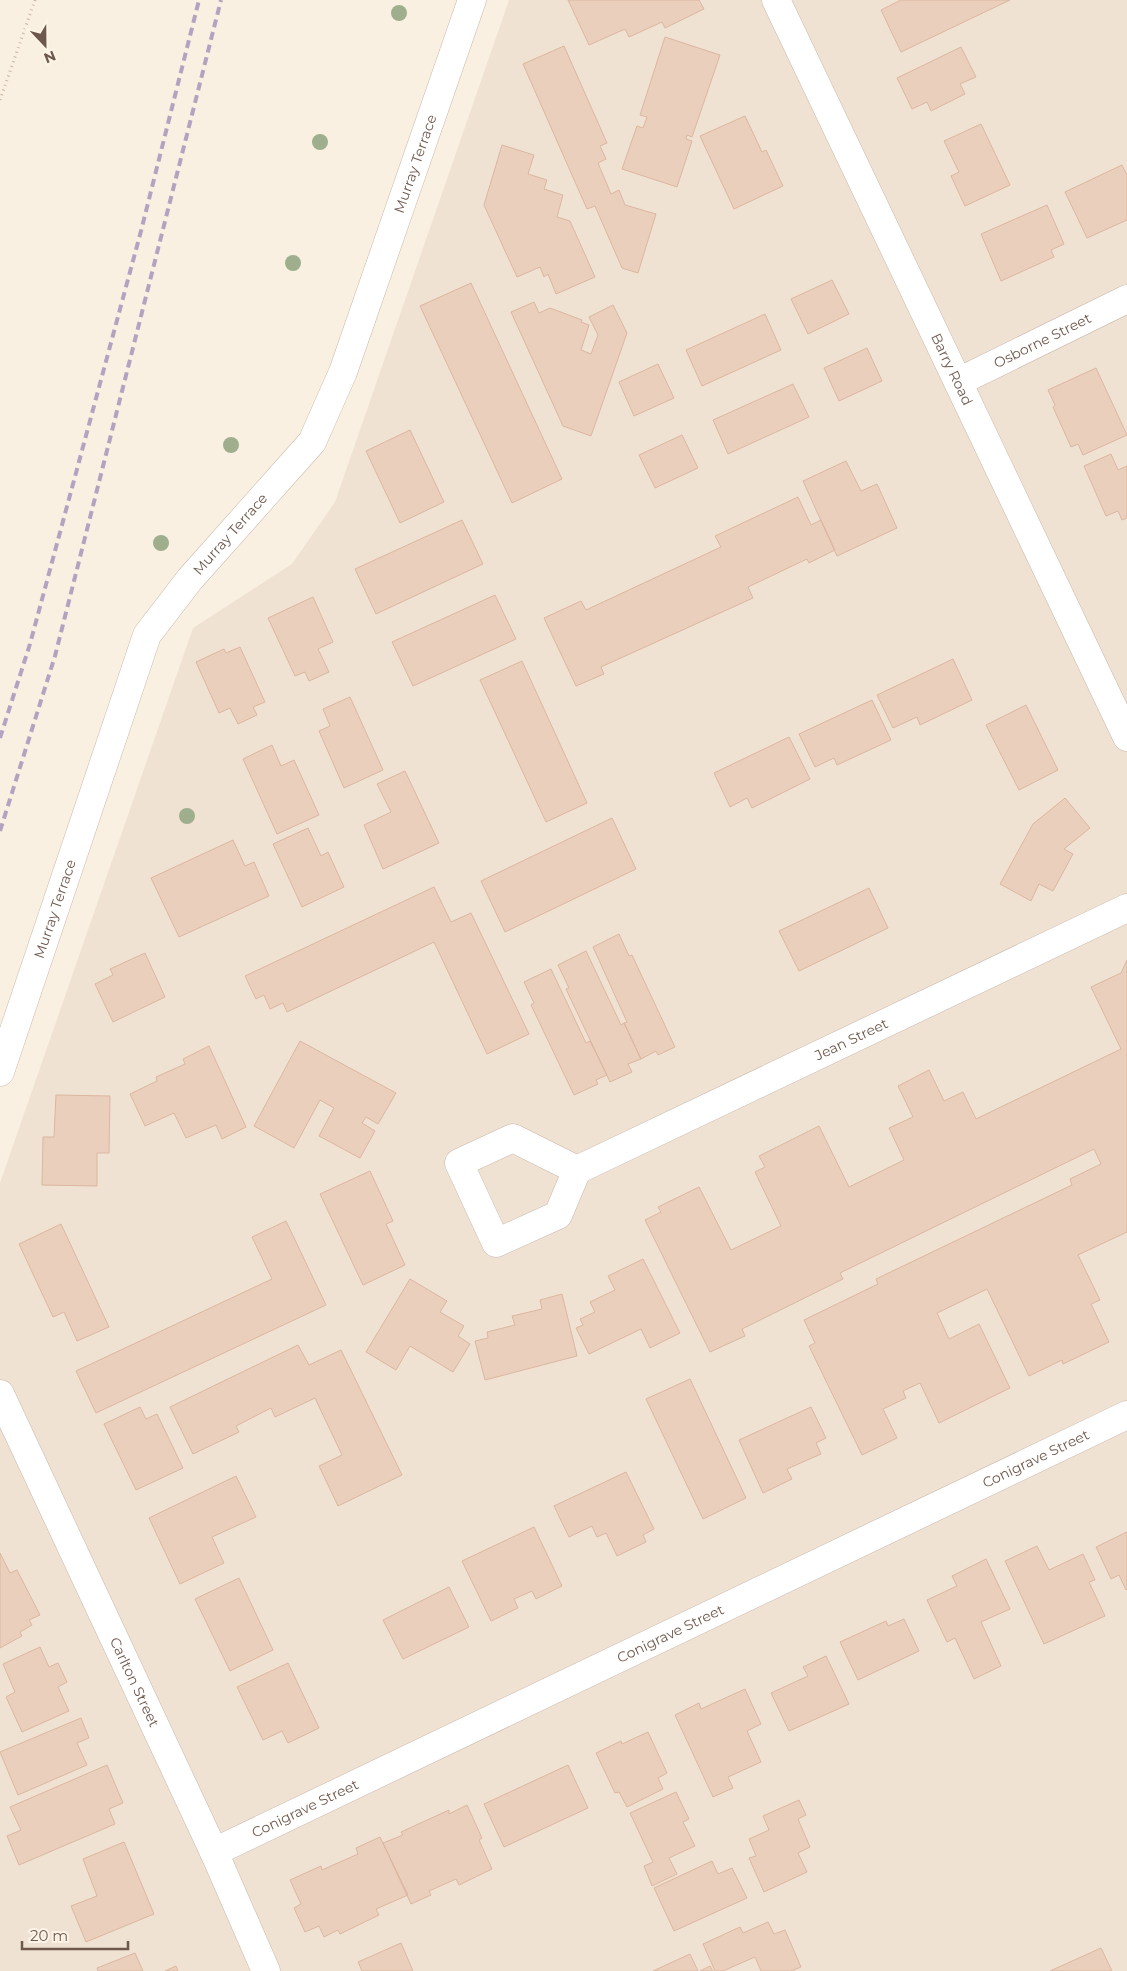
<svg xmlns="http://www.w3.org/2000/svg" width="1127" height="1971" font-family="Montserrat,sans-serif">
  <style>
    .residential { fill: #f0e2d2 }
    .building { fill: #ebcfbd; stroke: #dcb69f }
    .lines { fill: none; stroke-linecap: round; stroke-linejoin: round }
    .minor-casing { stroke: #c8b8ab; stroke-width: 29 }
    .path { stroke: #cfb3a1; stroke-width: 3; stroke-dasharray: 1 4; stroke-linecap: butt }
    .minor { stroke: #fff; stroke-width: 28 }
    .rail { stroke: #b3a3c0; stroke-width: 4; stroke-dasharray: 8 5; stroke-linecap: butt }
    .tree { fill: #9fae8d }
    .labels { text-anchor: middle; stroke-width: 4.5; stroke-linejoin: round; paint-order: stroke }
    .street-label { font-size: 14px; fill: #6e584c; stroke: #fdf4e8 }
  </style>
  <rect width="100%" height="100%" fill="#f9f0e2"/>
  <path class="residential" d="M509,0H1127V1971H0V1183L193,628L292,564L335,502Z"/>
  <path class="building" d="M568,0H699L704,9L665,28L662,22L629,37L625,29L589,45Z
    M901,0H1010L901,52L881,10Z
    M665,37L720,55L692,137L687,135L686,139L692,141L677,187L622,169L637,126L643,128L647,117L640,115Z
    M564,46L607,143L600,146L606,159L598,163L611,194L619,190L625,205L656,214L638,273L622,268L595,206L587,209L523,64Z
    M961,47L976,77L960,84L965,94L931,111L927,102L912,109L897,78Z
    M745,116L762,152L766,150L783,186L734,209L700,136Z
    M981,124L1010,185L965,206L951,176L959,172L944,141Z
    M502,145L534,155L528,174L547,180L544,189L563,195L557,217L570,221L595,277L556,294L548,274L544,277L540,267L517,277L484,205Z
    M1122,165L1127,175V220L1087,238L1065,192Z
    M1047,205L1064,244L1051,250L1054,257L1001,281L981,234Z
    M832,280L849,314L808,334L791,299Z
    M471,283L562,479L512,503L420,306Z
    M534,302L539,313L550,308L582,320L581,322L589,325L581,350L591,354L598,335L589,317L613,305L627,333L591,436L563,426L511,312Z
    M765,314L781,350L702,386L686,350Z
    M867,348L882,381L839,401L824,368Z
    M658,364L674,398L634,416L619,382Z
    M1096,368L1127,435L1083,455L1078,444L1071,447L1053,407L1055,405L1048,390Z
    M793,384L809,417L728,454L713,420Z
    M410,430L444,502L400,523L366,451Z
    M682,435L698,468L655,488L639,455Z
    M1111,454L1118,470L1127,466V518L1122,520L1118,511L1106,516L1084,466Z
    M846,461L861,491L877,484L897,528L837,556L803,481Z
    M798,497L811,525L821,520L835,550L809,563L807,559L748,587L753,598L601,667L604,674L576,686L544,618L581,601L586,610L721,547L715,536Z
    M462,520L483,564L376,614L355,569Z
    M495,595L516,639L413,686L392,642Z
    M313,597L333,642L318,649L329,672L309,681L305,672L295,676L268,618Z
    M240,647L265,702L253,707L257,715L238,724L230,708L219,713L196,662L224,649L226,653Z
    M953,659L972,700L920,725L917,717L893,728L877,695Z
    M522,661L587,803L546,822L480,680Z
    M350,697L383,770L344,788L319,731L330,726L323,709Z
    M872,700L891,740L837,765L834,758L815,767L799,734Z
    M1026,705L1058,770L1019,790L986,725Z
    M789,737L810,779L752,808L747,798L730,807L714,773Z
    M272,745L281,766L294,760L319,815L277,834L243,759Z
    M405,771L439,843L383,869L364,825L391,812L377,784Z
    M1065,798L1090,828L1064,849L1073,854L1053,891L1039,884L1031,901L1000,884L1033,824Z
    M612,818L636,869L505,932L481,881Z
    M308,828L321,856L328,852L344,887L302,907L273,844Z
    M233,840L245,866L254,862L269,896L179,937L151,878Z
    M434,887L451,922L471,913L529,1034L487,1054L434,942L287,1012L283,1003L270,1009L264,995L256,999L245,976Z
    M869,888L888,928L799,971L779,931Z
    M619,934L629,956L632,955L675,1047L658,1055L656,1051L641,1059L624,1023L627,1022L593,947Z
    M586,951L621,1025L624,1023L641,1059L628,1064L632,1072L610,1082L566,989L569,988L558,965Z
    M145,953L165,997L113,1022L95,984L113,975L110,969Z
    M1127,960V1232L1078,1255L1100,1300L1091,1304L1109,1342L1063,1364L1062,1360L1029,1376L987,1289L937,1313L949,1339L979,1324L1010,1388L939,1423L920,1383L903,1391L906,1398L883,1409L897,1438L862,1455L809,1346L815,1343L804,1320L878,1284L876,1279L1072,1185L1070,1179L1101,1164L1094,1149L840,1273L843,1279L742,1329L745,1336L710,1352L645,1220L661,1212L658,1207L699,1187L731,1250L781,1226L755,1172L765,1167L759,1156L819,1126L849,1187L904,1160L889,1128L913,1117L898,1086L929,1070L944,1101L963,1092L976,1119L1121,1049L1091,987L1121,973Z
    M551,969L586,1043L590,1041L607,1075L596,1080L598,1084L574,1095L531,1005L534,1003L524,982Z
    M300,1041L396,1093L378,1124L366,1117L362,1123L375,1131L360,1158L319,1136L334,1108L320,1100L294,1148L254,1126Z
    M209,1046L246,1127L222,1139L216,1125L186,1138L174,1113L145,1126L130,1094L157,1081L156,1077L185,1064L183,1059Z
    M56,1095L110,1096L109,1153H97V1186L42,1185L43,1137H54Z
    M370,1171L393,1221L386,1224L405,1265L363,1285L320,1194Z
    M286,1221L326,1305L96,1413L76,1371L272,1279L252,1237Z
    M61,1224L109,1327L77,1341L64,1312L53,1317L19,1244Z
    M643,1259L680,1333L650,1348L641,1329L589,1354L576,1328L583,1325L580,1319L595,1312L590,1302L615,1290L608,1276Z
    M410,1279L447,1301L440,1312L464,1326L458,1336L470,1344L453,1372L410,1346L396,1370L366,1352Z
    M562,1294L577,1356L485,1380L475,1341L488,1338L487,1332L515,1325L512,1316L542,1309L540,1300Z
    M298,1345L309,1365L341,1350L402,1475L338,1506L319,1466L342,1455L315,1398L275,1417L271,1408L236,1426L239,1432L193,1454L170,1407Z
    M690,1379L746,1498L703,1519L646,1399Z
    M140,1407L146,1419L157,1414L183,1468L136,1490L104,1424Z
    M811,1407L826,1438L816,1443L821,1454L787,1469L792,1479L763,1493L739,1440Z
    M626,1472L654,1529L643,1535L646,1542L617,1556L606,1533L597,1537L592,1526L569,1537L554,1506Z
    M236,1476L256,1517L212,1537L224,1563L180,1584L149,1518Z
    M534,1527L562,1586L536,1599L532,1591L514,1599L518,1608L491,1621L462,1561Z
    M1127,1532V1589L1126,1590L1119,1575L1111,1579L1096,1547Z
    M1037,1546L1049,1570L1083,1554L1095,1580L1089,1582L1105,1616L1044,1644L1005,1561Z
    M0,1553L10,1573L17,1570L40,1615L29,1620L32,1625L20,1632L22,1636L0,1648Z
    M986,1559L1010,1609L981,1622L1001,1666L974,1679L955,1638L947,1642L927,1600L957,1586L952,1576Z
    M239,1578L273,1650L230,1671L195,1599Z
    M449,1587L469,1627L403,1659L383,1620Z
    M904,1619L919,1651L858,1680L840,1642L886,1621L888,1626Z
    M40,1647L49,1667L58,1663L67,1682L58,1687L69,1711L22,1732L6,1697L15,1692L3,1664Z
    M826,1656L849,1704L789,1731L771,1693L808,1676L803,1667Z
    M288,1663L319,1728L288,1743L282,1731L263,1740L237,1687Z
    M745,1689L761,1724L747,1731L761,1762L728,1777L733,1788L713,1797L675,1715L699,1703L701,1709Z
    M81,1718L89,1738L77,1743L87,1765L18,1795L0,1752Z
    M648,1732L667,1773L658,1778L663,1789L627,1807L619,1792L615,1793L596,1753L621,1741L622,1744Z
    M107,1765L123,1803L109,1809L115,1824L19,1865L7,1836L21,1830L10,1807Z
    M568,1765L588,1808L504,1847L484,1804Z
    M676,1792L689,1819L683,1822L695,1846L669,1858L677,1874L652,1886L644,1866L653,1862L630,1813Z
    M799,1800L806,1815L798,1819L810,1847L798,1853L807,1872L764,1892L749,1858L756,1856L749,1839L769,1830L763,1816Z
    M467,1805L482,1838L479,1840L492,1869L459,1885L456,1879L429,1891L431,1895L411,1904L383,1843L403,1835L401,1832L449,1810V1814Z
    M380,1837L408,1895L376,1909L379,1915L340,1934L338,1930L324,1937L319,1926L305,1932L294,1908L301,1904L290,1880L321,1866L322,1870L358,1854L356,1848Z
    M124,1842L154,1914L86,1942L71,1906L97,1896L83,1859Z
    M712,1861L718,1874L732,1868L747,1898L674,1931L654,1888Z
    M768,1922L774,1934L785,1930L801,1967L791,1971H761L755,1957L723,1971H715L703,1944L740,1927L743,1933Z
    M401,1943L413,1971H362L358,1962Z
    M1101,1948L1112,1971H1050Z
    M135,1953L143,1971H98L97,1968Z
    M690,1954L698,1971H653Z
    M176,1966L178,1971H165Z
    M710,1966L713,1971H700Z"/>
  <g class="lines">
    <defs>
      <g id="minor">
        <path id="s1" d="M776,0L1127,737"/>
        <path id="s2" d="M958,382L1127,299"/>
        <path id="s3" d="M0,1072L147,635L190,579L312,442L343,372L472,0"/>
        <path id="s4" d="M577,1170L513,1138L459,1163L496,1243L558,1215L577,1170L1127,908"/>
        <path id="s5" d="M0,1394L214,1852L266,1971"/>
        <path id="s6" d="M214,1852L1127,1415"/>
      </g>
    </defs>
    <use href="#minor" class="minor-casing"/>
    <path class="path" d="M0,100L35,0"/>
    <use href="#minor" class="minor"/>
    <path class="rail" d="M0,738L30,644L141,231L199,0
      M0,831L55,656L221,0"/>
  </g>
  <g class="tree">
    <circle cx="399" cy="13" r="8"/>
    <circle cx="320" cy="142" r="8"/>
    <circle cx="293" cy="263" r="8"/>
    <circle cx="231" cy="445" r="8"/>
    <circle cx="161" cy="543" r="8"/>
    <circle cx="187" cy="816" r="8"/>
  </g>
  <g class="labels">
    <g class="street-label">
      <text dy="5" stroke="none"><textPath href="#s3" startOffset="1012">Murray Terrace</textPath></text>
      <text dy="5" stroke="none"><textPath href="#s2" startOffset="94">Osborne Street</textPath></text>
      <text dy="5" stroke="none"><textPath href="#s1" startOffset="409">Barry Road</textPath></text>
      <text dy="5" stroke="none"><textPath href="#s3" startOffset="592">Murray Terrace</textPath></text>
      <text dy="5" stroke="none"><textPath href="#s3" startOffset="172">Murray Terrace</textPath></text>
      <text dy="5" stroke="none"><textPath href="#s4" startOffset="640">Jean Street</textPath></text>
      <text dy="5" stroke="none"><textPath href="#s6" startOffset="911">Conigrave Street</textPath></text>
      <text dy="5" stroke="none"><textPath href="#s6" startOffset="506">Conigrave Street</textPath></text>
      <text dy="5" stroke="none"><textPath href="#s5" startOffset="318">Carlton Street</textPath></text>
      <text dy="5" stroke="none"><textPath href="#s6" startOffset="101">Conigrave Street</textPath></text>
    </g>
  </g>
  <g transform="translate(45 45) rotate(158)" stroke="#fdf4e8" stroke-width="4" paint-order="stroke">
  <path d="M0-4L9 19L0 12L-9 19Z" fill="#6e584c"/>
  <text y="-8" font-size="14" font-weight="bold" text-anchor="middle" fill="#6e584c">N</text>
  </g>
  <path d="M22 1941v8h106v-8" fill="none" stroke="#6e584c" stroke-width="2.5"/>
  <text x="30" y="1941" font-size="15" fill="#6e584c" stroke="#fdf4e8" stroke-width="4" paint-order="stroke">20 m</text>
</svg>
